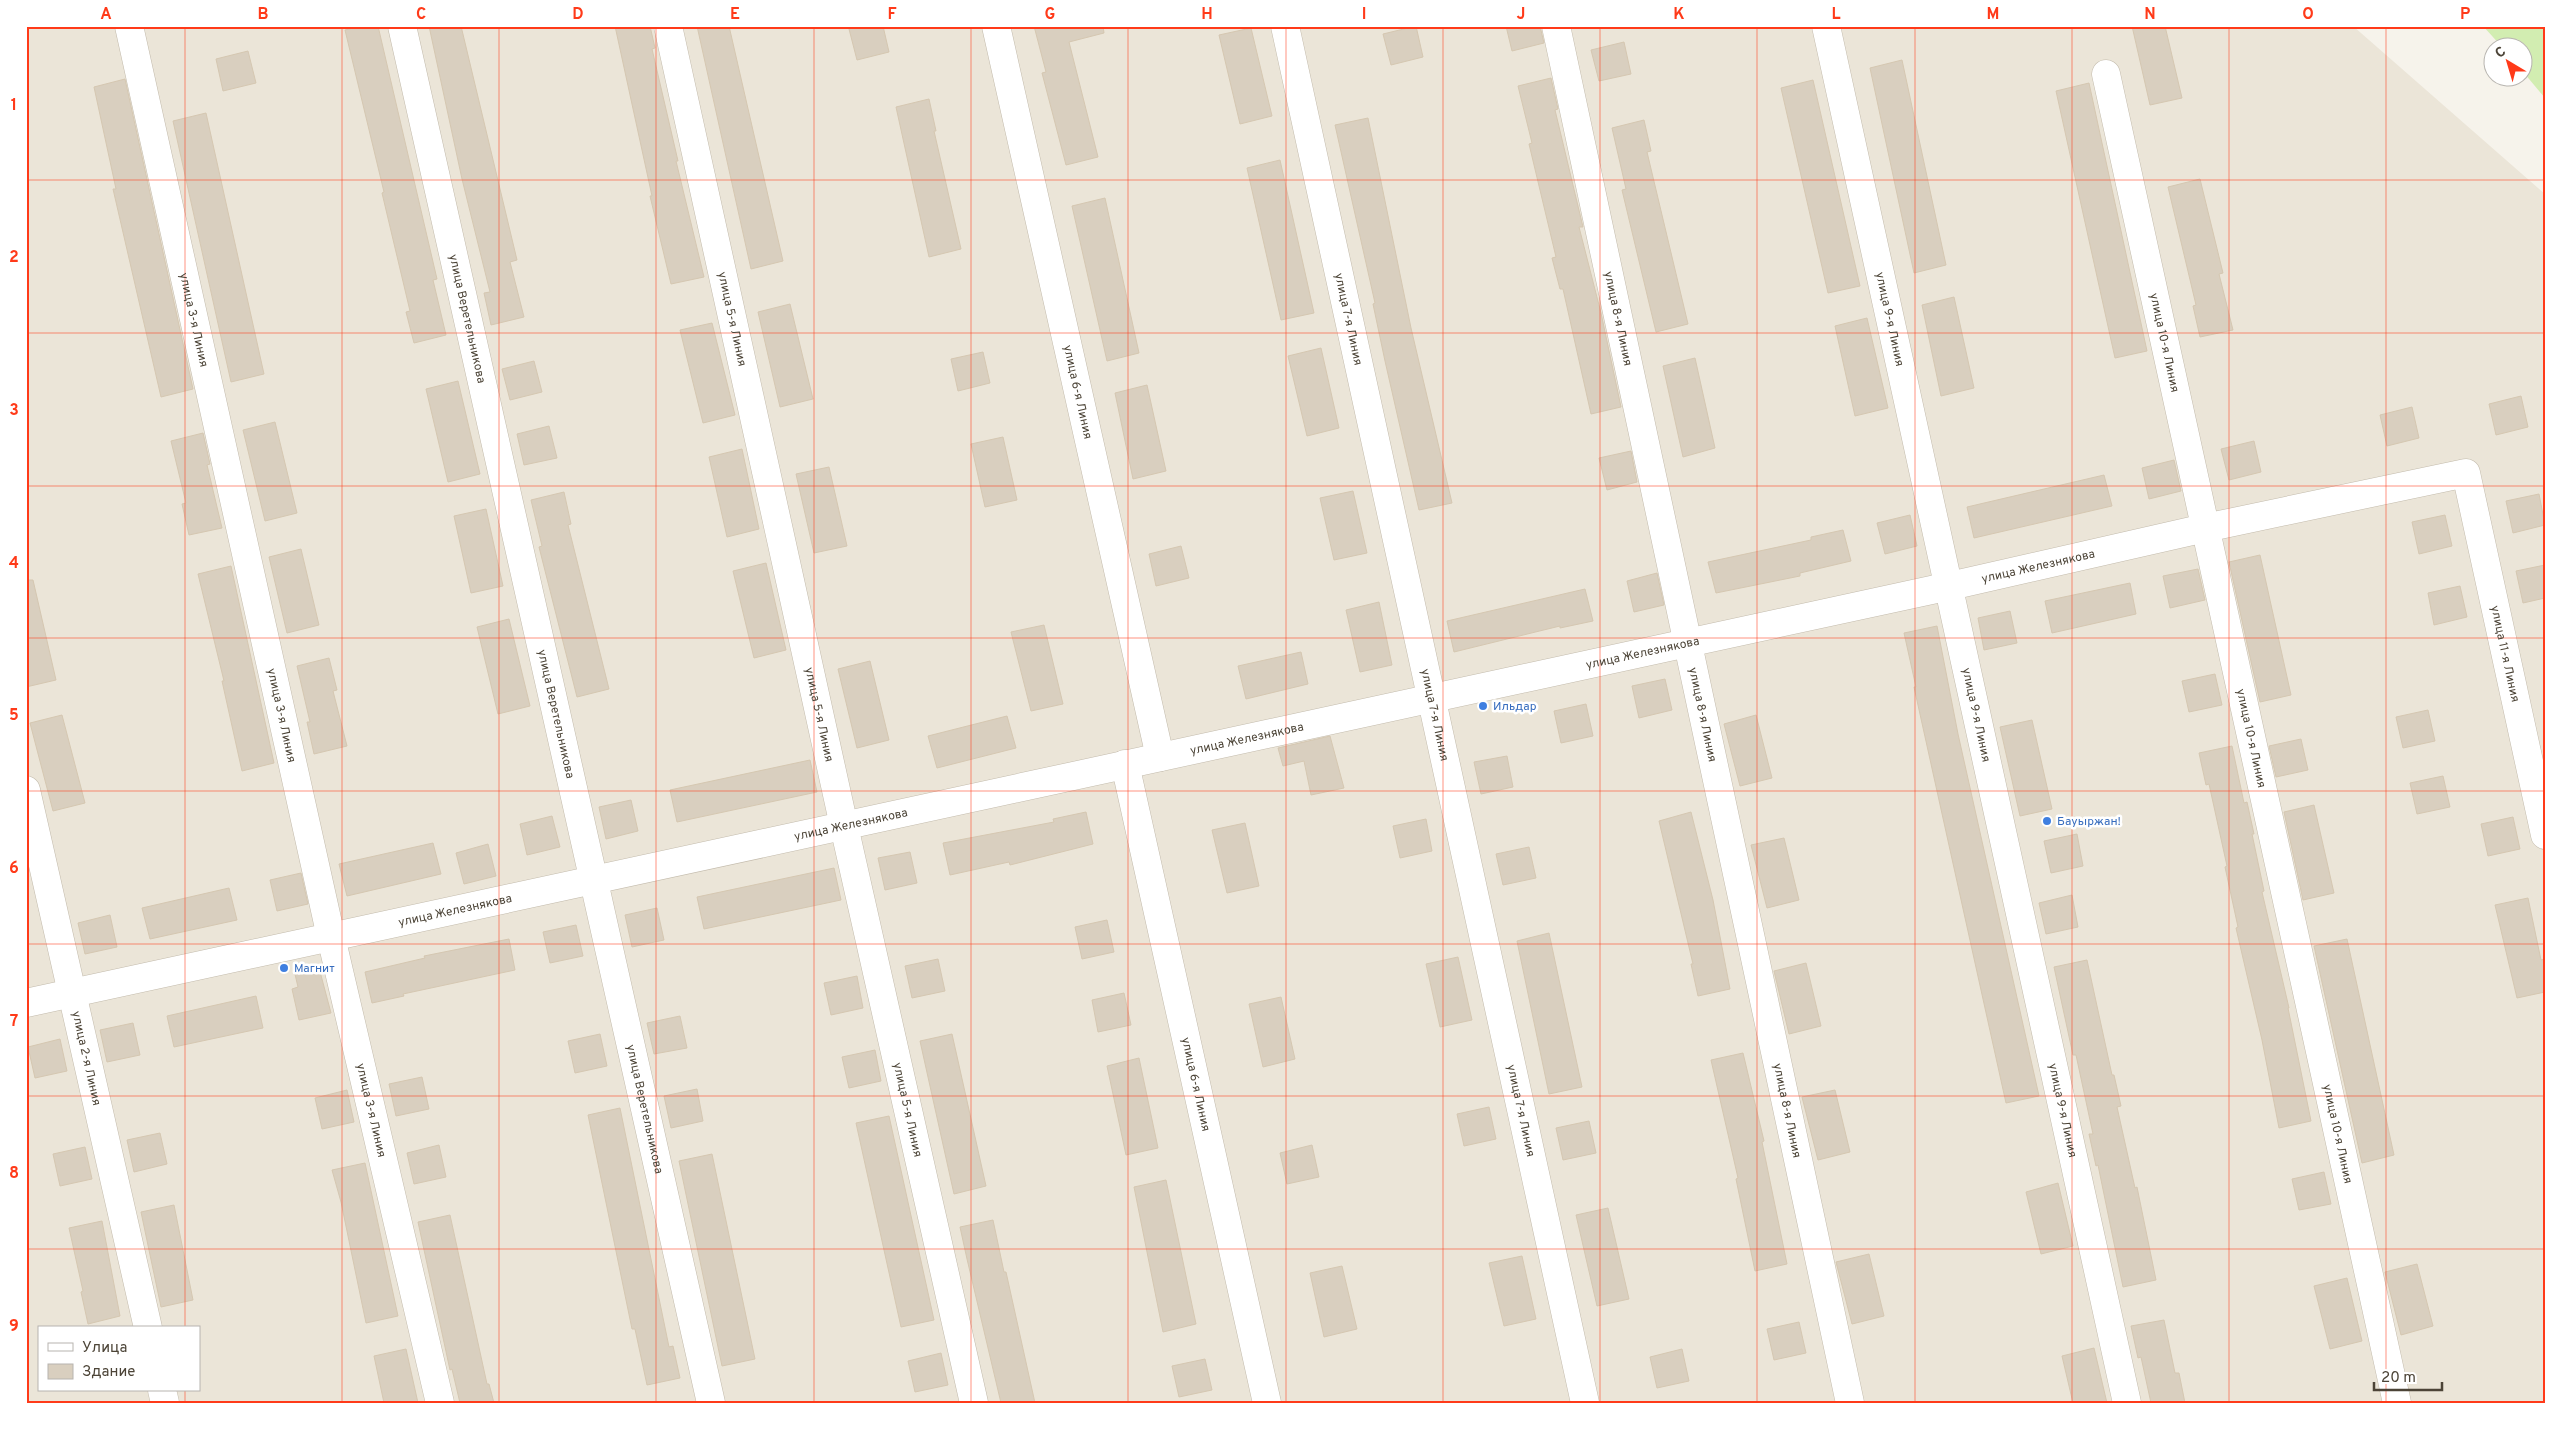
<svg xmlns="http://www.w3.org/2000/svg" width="2571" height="1429" font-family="Overpass,sans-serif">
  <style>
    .residential { fill: #ebe5d8; fill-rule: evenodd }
    .green { fill: #d2edb1 }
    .building { fill: #d9cfbf; stroke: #d5c7b1 }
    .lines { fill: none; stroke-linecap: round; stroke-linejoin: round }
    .minor-casing { stroke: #c3bbac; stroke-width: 29 }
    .minor { stroke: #fff; stroke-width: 28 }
    .grid { fill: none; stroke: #ff3a19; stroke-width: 1; stroke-opacity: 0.55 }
    .shop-dot { fill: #3f7fe0; stroke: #fff; stroke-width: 2 }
    .labels { text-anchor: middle; stroke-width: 5; stroke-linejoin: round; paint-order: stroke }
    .street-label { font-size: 12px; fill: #4c4437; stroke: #fff }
    .shop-label { font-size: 12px; fill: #366cbe; stroke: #fff; text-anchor: start }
    .neatline { fill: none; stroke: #ff3a19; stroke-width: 2 }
    .grid-label { font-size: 16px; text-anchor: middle; font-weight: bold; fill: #ff3a19 }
  </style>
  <rect width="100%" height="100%" fill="#f6f3eb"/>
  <path class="residential" d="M26,26H2353L2545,194V1403H26ZM39,1328H199V1390H39Z"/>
  <path class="green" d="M2483,26H2545V98L2524,73V48L2502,47Z"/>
  <path class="building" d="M362,26H378L437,279L433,280L446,335L414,343L406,312L410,311L382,193L384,192L345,30Z
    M429,26H461L517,260L510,262L524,317L491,325L484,293L490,292L462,179Z
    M615,26H650L655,48L652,49L678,161H676L704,277L671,284L650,196H652Z
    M697,26H729L783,261L751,269Z
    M859,26H883L889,52L857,60L849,29Z
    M1034,26H1103L1104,33L1069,42L1098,157L1066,165L1042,73L1046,72Z
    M1416,26L1423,57L1391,65L1383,34Z
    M1506,26H1540L1544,43L1512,51Z
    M2132,26H2165L2182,98L2150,105Z
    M1251,28L1272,116L1240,124L1219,35Z
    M1624,42L1631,74L1599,81L1591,50Z
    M248,51L256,83L223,91L216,59Z
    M1902,60L1946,265L1914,273L1870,68Z
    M1551,78L1558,109L1555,110L1583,227H1579L1601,313L1621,407L1591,414L1563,289H1560L1552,258L1556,257L1529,144L1532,143L1518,86Z
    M125,79L193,389L161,397L113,189H116L94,87Z
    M1813,80L1860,286L1828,293L1781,88Z
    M2089,83L2147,351L2115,358L2056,91Z
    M929,99L936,131H934L961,249L929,257L896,107Z
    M206,113L264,374L231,382L173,121Z
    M1368,118L1411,328L1452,503L1419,510L1385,361L1373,304L1375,303L1335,125Z
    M1644,120L1651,151L1647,152L1688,324L1656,332L1622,190L1626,189L1612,128Z
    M1280,160L1314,313L1281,320L1247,168Z
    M2200,179L2223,273L2219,274L2233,330L2200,337L2193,306L2196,305L2168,187Z
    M1105,198L1139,353L1107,361L1072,206Z
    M1954,297L1974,388L1941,396L1922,305Z
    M790,304L813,399L780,407L758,312Z
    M1867,318L1888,408L1855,416L1835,326Z
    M712,323L735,415L703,423L680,330Z
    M1321,348L1339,428L1307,436L1288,356Z
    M983,352L990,383L958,391L951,359Z
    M1695,358L1715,448L1683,457L1663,366Z
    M534,361L542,392L510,400L502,369Z
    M458,381L480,474L448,482L426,389Z
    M1147,385L1166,471L1133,479L1115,393Z
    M2521,396L2528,427L2496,435L2489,404Z
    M2412,407L2419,438L2387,446L2380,415Z
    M275,422L297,513L265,521L243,430Z
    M549,426L557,458L524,465L517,434Z
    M203,433L210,464L207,465L222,528L189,535L182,504L186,503L171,441Z
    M1003,437L1017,500L985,507L971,444Z
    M2254,441L2261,472L2229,480L2221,449Z
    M742,449L759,529L727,537L709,457Z
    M1631,451L1637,482L1607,490L1599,458Z
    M2174,460L2181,491L2149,499L2142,468Z
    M829,467L847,546L814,553L796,474Z
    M2104,475L2112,506L1974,538L1967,507Z
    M1353,491L1367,553L1334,560L1320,498Z
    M564,492L571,524L568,525L609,689L577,697L539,547L542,546L531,500Z
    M2539,494L2545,525L2513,533L2506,501Z
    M486,509L503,586L471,593L454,516Z
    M1910,515L1917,546L1885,554L1877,523Z
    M2445,515L2452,546L2419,554L2412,522Z
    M1843,530L1851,561L1800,573V576L1716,593L1708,562L1811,540V537Z
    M1181,546L1189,578L1156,586L1149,554Z
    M301,549L319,625L287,633L269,557Z
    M2260,555L2291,695L2260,702L2229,562Z
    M766,563L786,650L754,658L733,571Z
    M2545,565V598L2523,603L2516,571Z
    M231,566L274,763L242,771L222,681H224L198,574Z
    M2198,569L2205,600L2170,608L2163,576Z
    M1657,573L1664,605L1634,612L1627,581Z
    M26,580H33L56,680L26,687Z
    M2130,583L2136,614L2052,633L2045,601Z
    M2460,586L2467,617L2434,625L2428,593Z
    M1585,589L1593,621L1560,628V626L1454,652L1447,621Z
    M1379,602L1392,665L1360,672L1346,610Z
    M2010,611L2017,643L1984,650L1978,618Z
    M509,619L530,706L498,714L477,627Z
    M1044,625L1063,704L1031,711L1011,632Z
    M1937,626L1958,734L2039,1096L2006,1103L1914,687H1916L1904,633Z
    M1301,652L1308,684L1246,699L1238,666Z
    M329,658L337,690L333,691L347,746L314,754L307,722H310L297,666Z
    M870,661L889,740L857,748L838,669Z
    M2215,674L2222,705L2189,712L2182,681Z
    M1665,679L1672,710L1639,718L1632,686Z
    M1586,704L1593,736L1561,743L1554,711Z
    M2428,710L2435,741L2403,748L2396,717Z
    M62,715L85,803L53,811L30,723Z
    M1756,715L1772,778L1740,786L1724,724Z
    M1007,716L1016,748L937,768L928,736Z
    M2032,720L2052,809L2020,816L2000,727Z
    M1330,736L1344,788L1311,795L1304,761L1283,766L1278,748Z
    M2301,739L2308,770L2276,777L2269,746Z
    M2232,746L2244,803L2247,802L2254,834H2252L2264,891L2262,892L2289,1008H2288L2311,1121L2279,1128L2262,1040L2236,928L2238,927L2225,867L2227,866L2209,784L2206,785L2199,753Z
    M1507,756L1513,787L1481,794L1474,762Z
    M810,760L817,792L677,822L670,790Z
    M2443,776L2450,807L2417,814L2410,783Z
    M631,800L638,831L606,839L599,807Z
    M2314,805L2334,893L2303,900L2284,812Z
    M1086,812L1093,844L1010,865L1009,862L950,875L943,843L1054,822L1053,819Z
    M1691,812L1713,900L1730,989L1698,996L1691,964H1693L1659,821Z
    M552,816L560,847L527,855L520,824Z
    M2513,817L2520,849L2488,856L2481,824Z
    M1426,819L1432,851L1400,858L1393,826Z
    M1245,823L1259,886L1227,893L1212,830Z
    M2077,834L2083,866L2051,873L2044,841Z
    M1784,838L1799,900L1767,908L1751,845Z
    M433,843L441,874L347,896L339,864Z
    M488,844L496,876L464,884L456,853Z
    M1529,847L1536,878L1503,885L1496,854Z
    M910,852L917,883L885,890L878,858Z
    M834,868L841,900L704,929L697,897Z
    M301,873L308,904L277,911L270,880Z
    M229,888L237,920L150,939L142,908Z
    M2072,895L2078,927L2046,934L2039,903Z
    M2528,898L2541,960L2545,959V992L2517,998L2495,905Z
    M657,908L664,940L632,947L625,915Z
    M110,915L117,947L85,954L78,923Z
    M1107,920L1114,952L1082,959L1075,927Z
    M576,925L583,956L550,963L543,932Z
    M1549,933L1582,1087L1549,1094L1517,941Z
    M509,939L515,970L403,994L404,996L372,1003L365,972L425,958L424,956Z
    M2347,939L2394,1155L2362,1163L2314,946Z
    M1458,957L1472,1020L1440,1027L1426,964Z
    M938,959L945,991L912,998L905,966Z
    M2087,960L2112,1075H2114L2121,1106L2117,1107L2135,1188L2137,1187L2156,1280L2123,1287L2098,1165L2096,1166L2089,1134H2093L2076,1055H2073L2054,967Z
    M1806,963L1821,1026L1789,1034L1774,971Z
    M318,964L331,1013L299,1020L292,989L298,987L294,970Z
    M857,976L863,1008L831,1015L824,983Z
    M1124,993L1131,1025L1098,1032L1092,1000Z
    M256,996L263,1028L174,1047L167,1016Z
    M1281,997L1295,1059L1263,1067L1249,1004Z
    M680,1016L687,1048L654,1054L647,1023Z
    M133,1023L140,1055L107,1062L100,1030Z
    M600,1034L607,1066L575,1073L568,1041Z
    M952,1034L986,1186L954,1194L920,1041Z
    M60,1039L67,1071L35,1078L28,1047Z
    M875,1050L881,1081L849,1088L842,1057Z
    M1743,1053L1764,1141L1762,1142L1787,1264L1755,1271L1736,1179L1738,1178L1711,1060Z
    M1139,1058L1158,1148L1126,1155L1107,1066Z
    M422,1077L429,1109L396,1116L389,1084Z
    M697,1089L703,1121L671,1128L664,1096Z
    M347,1090L354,1122L322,1129L315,1098Z
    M1835,1090L1850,1152L1818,1160L1802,1097Z
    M1489,1107L1496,1139L1464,1146L1457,1114Z
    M620,1108L669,1347L673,1346L680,1378L647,1385L635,1329H632L588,1115Z
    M889,1116L934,1320L901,1327L856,1123Z
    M1589,1121L1596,1153L1563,1160L1556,1128Z
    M160,1133L167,1164L134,1172L127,1140Z
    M439,1145L446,1177L414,1184L407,1153Z
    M1312,1145L1319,1177L1287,1184L1280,1153Z
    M85,1147L92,1179L60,1186L53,1154Z
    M712,1154L755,1359L722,1366L679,1161Z
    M365,1163L398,1316L366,1323L341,1202L332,1170Z
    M2324,1172L2331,1204L2299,1210L2292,1179Z
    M1166,1180L1196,1324L1163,1332L1134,1187Z
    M2058,1183L2073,1246L2041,1254L2026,1192Z
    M174,1205L193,1300L161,1307L141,1212Z
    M1608,1208L1629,1299L1597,1306L1576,1215Z
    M450,1215L487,1384H489L494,1403H460L452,1369L450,1370L418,1222Z
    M993,1220L1004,1272H1006L1035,1403H1001L967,1259L960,1227Z
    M102,1221L120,1316L88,1324L81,1292L83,1291L69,1228Z
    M1869,1254L1884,1316L1852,1324L1836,1262Z
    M1522,1256L1536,1319L1504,1326L1489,1263Z
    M2417,1264L2433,1326L2401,1335L2385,1272Z
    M1342,1266L1357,1329L1324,1337L1310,1273Z
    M2347,1278L2362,1341L2330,1349L2314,1286Z
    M2164,1320L2175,1373H2179L2185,1403H2151L2141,1357L2138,1358L2131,1326Z
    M1799,1322L1806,1353L1774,1360L1767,1329Z
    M2094,1348L2107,1403H2073L2062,1356Z
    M406,1349L418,1403H384L374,1356Z
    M1682,1349L1689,1381L1657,1388L1650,1357Z
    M941,1353L948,1385L915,1392L908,1361Z
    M1205,1359L1212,1390L1179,1397L1172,1366Z"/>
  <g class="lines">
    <defs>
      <g id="minor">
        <path id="s1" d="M129,26L331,937L440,1403"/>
        <path id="s2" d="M402,26L711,1403"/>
        <path id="s3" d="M668,26L844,826L974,1403"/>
        <path id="s4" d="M996,26L1160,757"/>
        <path id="s5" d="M1285,26L1585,1403"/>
        <path id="s6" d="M1556,26L1850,1403"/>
        <path id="s7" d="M1826,26L2127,1403"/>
        <path id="s8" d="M2106,74L2397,1403"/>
        <path id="s9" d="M1125,764L1267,1403"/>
        <path id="s10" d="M26,790L148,1328"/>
        <path id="s11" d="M26,1003L1950,586L2205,528L2466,473L2545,835"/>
        <path d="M162,1390L165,1403"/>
      </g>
    </defs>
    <use href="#minor" class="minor-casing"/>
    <use href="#minor" class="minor"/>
  </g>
  <path class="grid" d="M185,26V1328M342,26V1403M499,26V1403M656,26V1403M814,26V1403M971,26V1403M1128,26V1403M1286,26V1403M1443,26V1403M1600,26V1403M1757,26V1403M1915,26V1403M2072,26V1403M2229,26V1403M2386,26V1403M26,180H2545M26,333H2545M26,486H2545M26,638H2545M26,791H2545M26,944H2545M26,1096H2545M26,1249H2545M185,1390V1403"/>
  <g class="shop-dot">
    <circle cx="1483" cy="706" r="5"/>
    <circle cx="2047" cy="821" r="5"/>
    <circle cx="284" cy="968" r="5"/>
  </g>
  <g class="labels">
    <g class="street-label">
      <text dy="4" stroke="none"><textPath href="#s6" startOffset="299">улица 8-я Линия</textPath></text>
      <text dy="4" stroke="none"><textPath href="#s2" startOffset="300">улица Веретельникова</textPath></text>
      <text dy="4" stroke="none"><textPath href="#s3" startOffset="300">улица 5-я Линия</textPath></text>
      <text dy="4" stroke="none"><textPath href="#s5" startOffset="300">улица 7-я Линия</textPath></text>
      <text dy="4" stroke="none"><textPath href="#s7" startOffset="300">улица 9-я Линия</textPath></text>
      <text dy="4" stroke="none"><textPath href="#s1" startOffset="301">улица 3-я Линия</textPath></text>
      <text dy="4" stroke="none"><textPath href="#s8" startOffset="275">улица 10-я Линия</textPath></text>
      <text dy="4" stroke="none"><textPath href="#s4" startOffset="375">улица 6-я Линия</textPath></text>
      <text dy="4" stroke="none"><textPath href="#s11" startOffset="2059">улица Железнякова</textPath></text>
      <text dy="4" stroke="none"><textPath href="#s11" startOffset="1654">улица Железнякова</textPath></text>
      <text dy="4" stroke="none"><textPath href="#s11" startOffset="2682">улица 11-я Линия</textPath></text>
      <text dy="4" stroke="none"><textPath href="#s2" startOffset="705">улица Веретельникова</textPath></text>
      <text dy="4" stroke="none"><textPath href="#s7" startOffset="705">улица 9-я Линия</textPath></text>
      <text dy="4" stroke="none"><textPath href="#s1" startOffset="706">улица 3-я Линия</textPath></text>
      <text dy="4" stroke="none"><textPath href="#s3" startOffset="705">улица 5-я Линия</textPath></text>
      <text dy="4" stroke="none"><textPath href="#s5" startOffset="705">улица 7-я Линия</textPath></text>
      <text dy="4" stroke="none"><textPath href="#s6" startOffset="704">улица 8-я Линия</textPath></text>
      <text dy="4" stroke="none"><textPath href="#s11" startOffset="1249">улица Железнякова</textPath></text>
      <text dy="4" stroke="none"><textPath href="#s8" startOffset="680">улица 10-я Линия</textPath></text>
      <text dy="4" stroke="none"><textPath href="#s11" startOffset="844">улица Железнякова</textPath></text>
      <text dy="4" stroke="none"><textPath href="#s11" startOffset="439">улица Железнякова</textPath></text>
      <text dy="4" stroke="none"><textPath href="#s10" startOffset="275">улица 2-я Линия</textPath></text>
      <text dy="4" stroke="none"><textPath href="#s9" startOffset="328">улица 6-я Линия</textPath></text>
      <text dy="4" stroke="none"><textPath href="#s1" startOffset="1111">улица 3-я Линия</textPath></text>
      <text dy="4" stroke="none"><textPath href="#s2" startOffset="1110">улица Веретельникова</textPath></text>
      <text dy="4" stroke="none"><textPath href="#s3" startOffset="1110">улица 5-я Линия</textPath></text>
      <text dy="4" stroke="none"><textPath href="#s5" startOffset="1110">улица 7-я Линия</textPath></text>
      <text dy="4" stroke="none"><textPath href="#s7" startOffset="1110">улица 9-я Линия</textPath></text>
      <text dy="4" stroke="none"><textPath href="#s6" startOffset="1109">улица 8-я Линия</textPath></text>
      <text dy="4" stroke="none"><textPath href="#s8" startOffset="1085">улица 10-я Линия</textPath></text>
    </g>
    <g class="shop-label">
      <text x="1493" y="710">Ильдар</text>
      <text x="2057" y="825">Бауыржан!</text>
      <text x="294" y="972">Магнит</text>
    </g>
  </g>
  <rect width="2571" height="1429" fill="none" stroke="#ffffff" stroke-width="55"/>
  <rect x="38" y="1326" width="162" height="65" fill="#ffffff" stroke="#b7b4af"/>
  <rect x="48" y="1343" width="25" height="8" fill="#ffffff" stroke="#b7b4af"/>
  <text x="82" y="1352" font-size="15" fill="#4c4437">Улица</text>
  <rect x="48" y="1364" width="25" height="15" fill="#d9cfbf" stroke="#b7b4af"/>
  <text x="82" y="1376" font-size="15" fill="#4c4437">Здание</text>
  <g transform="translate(2508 62) rotate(322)"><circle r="24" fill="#ffffff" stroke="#b7b4af"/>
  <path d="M0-4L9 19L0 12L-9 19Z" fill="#ff3a19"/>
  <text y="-8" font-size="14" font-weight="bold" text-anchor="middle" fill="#4c4437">С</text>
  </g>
  <path d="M2374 1382v8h68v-8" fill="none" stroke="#4c4437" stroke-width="2.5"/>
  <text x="2381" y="1382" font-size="15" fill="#4c4437" stroke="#ffffff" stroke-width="4" paint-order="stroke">20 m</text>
  <rect x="28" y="28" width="2516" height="1374" class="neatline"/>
  <g class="grid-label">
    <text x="106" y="19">A</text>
    <text x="263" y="19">B</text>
    <text x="421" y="19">C</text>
    <text x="578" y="19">D</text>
    <text x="735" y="19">E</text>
    <text x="892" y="19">F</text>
    <text x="1050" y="19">G</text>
    <text x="1207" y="19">H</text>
    <text x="1364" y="19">I</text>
    <text x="1521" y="19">J</text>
    <text x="1679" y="19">K</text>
    <text x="1836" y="19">L</text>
    <text x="1993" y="19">M</text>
    <text x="2150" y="19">N</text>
    <text x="2308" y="19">O</text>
    <text x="2465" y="19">P</text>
    <text x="14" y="110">1</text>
    <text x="14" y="262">2</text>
    <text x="14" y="415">3</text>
    <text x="14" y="568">4</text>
    <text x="14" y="720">5</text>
    <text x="14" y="873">6</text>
    <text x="14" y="1026">7</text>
    <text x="14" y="1178">8</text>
    <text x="14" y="1331">9</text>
  </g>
</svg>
